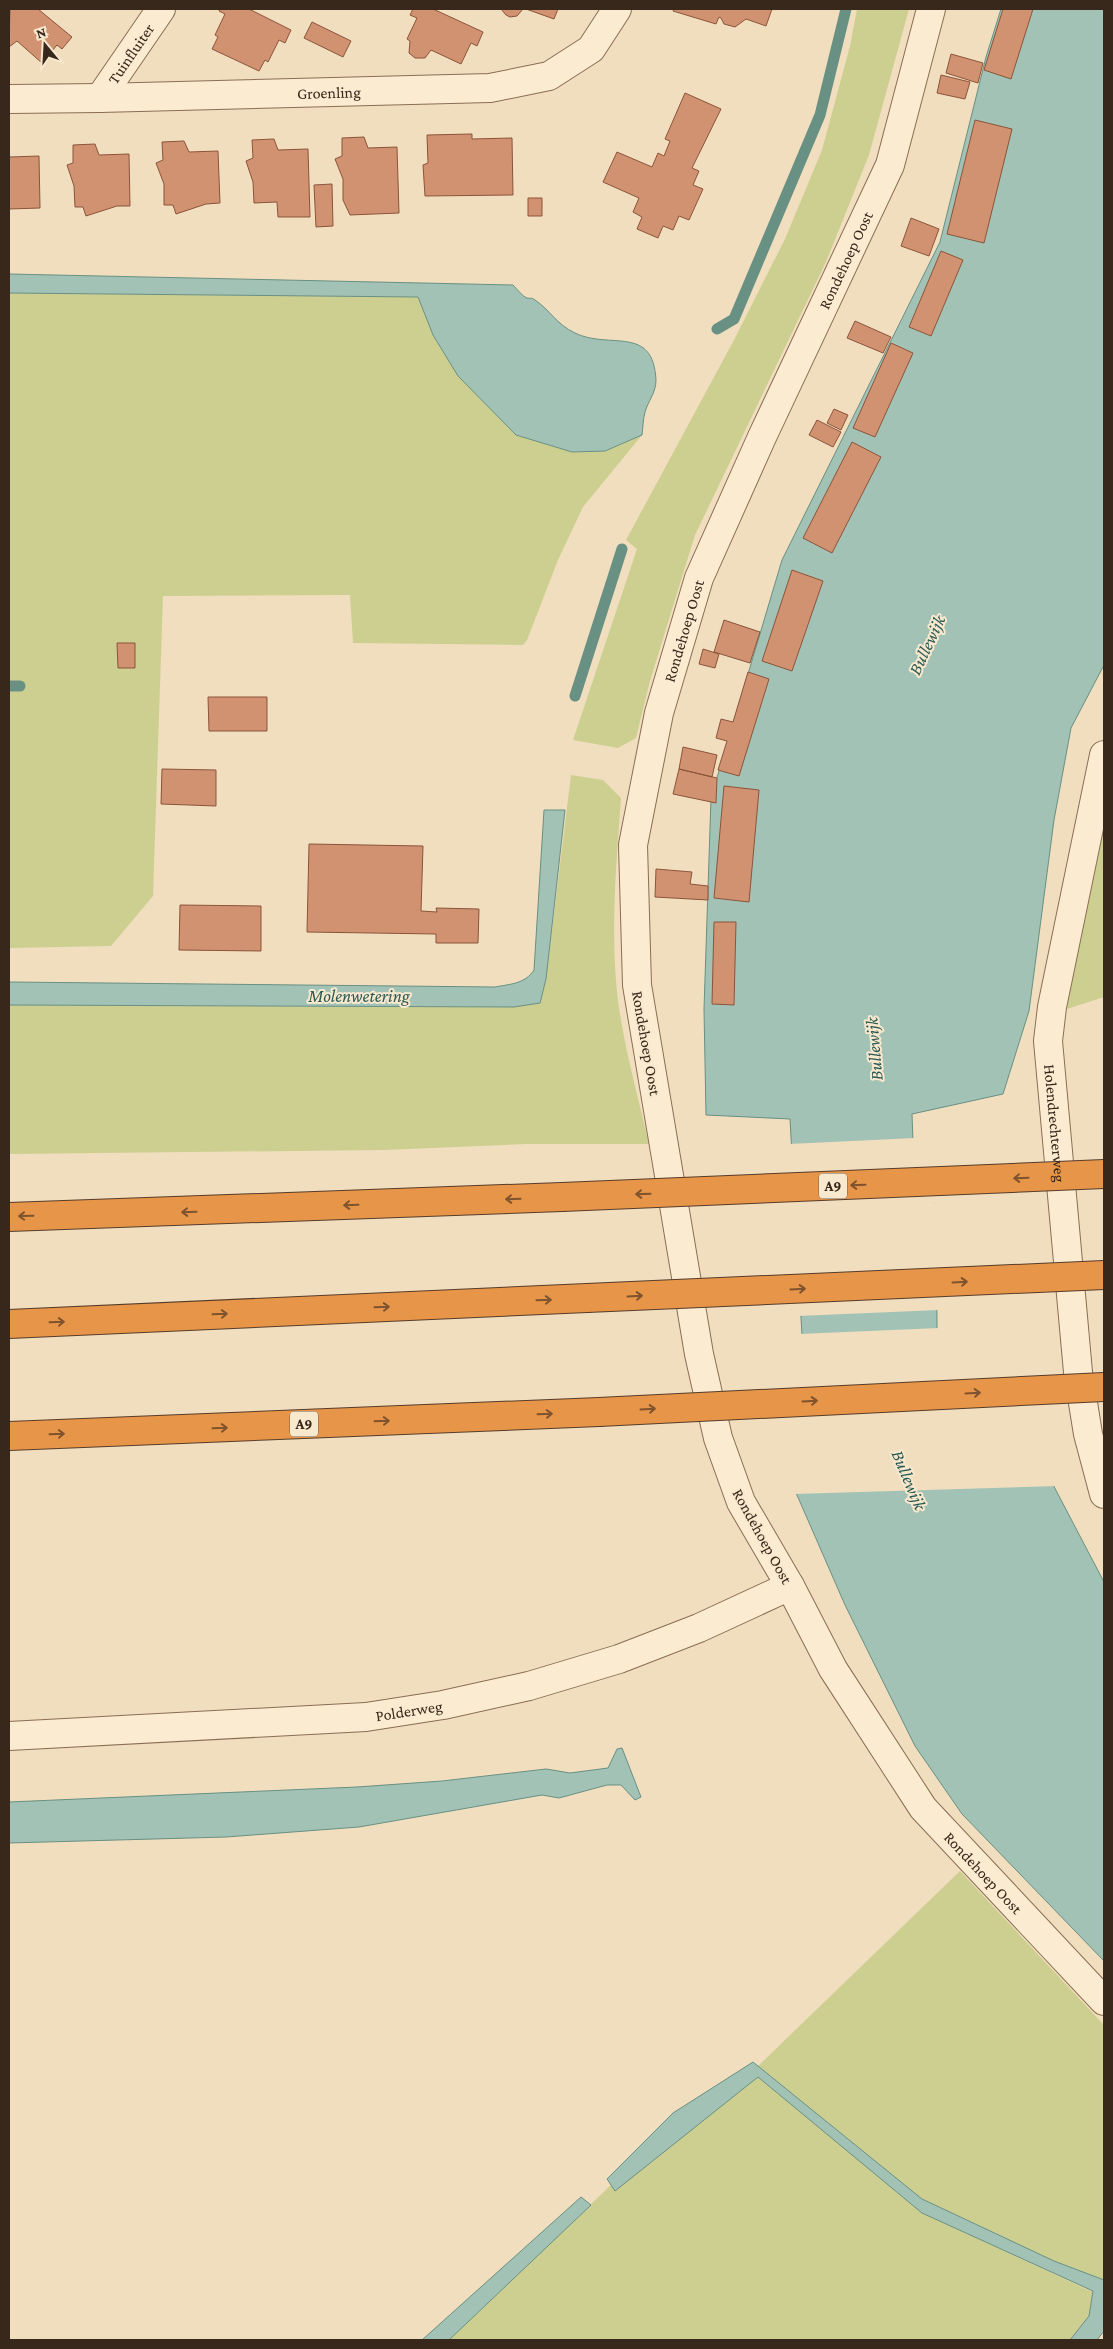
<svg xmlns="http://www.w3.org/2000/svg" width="1113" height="2349" font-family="'Crimson Pro',serif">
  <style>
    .green { fill: #cdcf91 }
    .water { fill: #a2c2b6; stroke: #689083 }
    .pier { fill: #f1debe }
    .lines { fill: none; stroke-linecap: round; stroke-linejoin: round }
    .stream { stroke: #689083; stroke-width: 11 }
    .building { fill: #d19271; stroke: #8b543a }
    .minor-casing { stroke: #8a6d55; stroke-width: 30 }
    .tertiary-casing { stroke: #8a6d55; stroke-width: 30 }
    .motorway-casing { stroke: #573c2a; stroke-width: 30 }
    .minor { stroke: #fbebd1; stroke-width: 28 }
    .tertiary { stroke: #fbebd1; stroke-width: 28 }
    .motorway { stroke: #e79548; stroke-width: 28 }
    .motorway-bridge-casing { stroke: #573c2a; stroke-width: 30; stroke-linecap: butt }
    .motorway-bridge { stroke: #e79548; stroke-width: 28 }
    .oneway { stroke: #7e532d }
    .labels { text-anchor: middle; stroke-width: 4; stroke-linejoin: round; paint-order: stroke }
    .shield { fill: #f8e8ce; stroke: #726151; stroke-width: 1 }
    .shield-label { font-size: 15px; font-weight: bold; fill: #38271b }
    .street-label { font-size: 16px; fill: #38271b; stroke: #f8e8ce }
    .water-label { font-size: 18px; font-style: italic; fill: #295952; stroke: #f8e8ce }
  </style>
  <rect width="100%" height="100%" fill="#f1debe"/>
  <path class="green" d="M857,9H909L869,155L826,262L695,535L650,681L636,738L618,748L573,740L637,549L626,540L734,340L785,239L822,150L850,46Z
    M9,293L419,297L423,310L489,405L516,435L572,452L605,451L642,435L583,507L558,560L527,640L523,645L353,643L350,595L163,596L153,896L111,946L9,948Z
    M571,775L603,780L621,798C616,867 609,945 620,1014C627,1058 639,1101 649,1144H526L384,1150L9,1154V1005L514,1007L540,1003L546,979Z
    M1104,828V997L1067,1009L1089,848L1098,830Z
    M960,1871L1104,2025V2280L1054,2261L922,2199L758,2066Z
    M758,2076L922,2213L1093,2292L1089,2316L1070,2340H449L611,2185L615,2190Z"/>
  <path class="water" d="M1001,9H1104V665L1071,728L1054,820L1029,1011L1003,1094L912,1114L915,1199L936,1204L938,1436L1027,1435L1104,1582V1961L962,1814L915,1746L845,1605L790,1479L808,1444L790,1119L706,1115L704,1009L711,798L782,560L940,242L986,57Z
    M9,274L513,285C517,289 522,296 527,298C532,299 531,297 535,300C550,310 556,324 575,333C610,350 653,324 656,380C656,393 648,401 645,412C643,419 643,428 642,435L605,451L572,452L516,435L458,376L433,335L418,297L9,293Z
    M544,810H565L546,979L540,1003L514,1007L9,1005V982L495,987C510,984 525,984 534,970Z
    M622,1748L641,1797L635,1800L621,1785H607L559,1798L542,1795L359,1827L226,1837L9,1843V1802L357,1787L442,1781L546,1769L570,1773L608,1768L617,1749Z
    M753,2062L922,2199L1054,2261L1104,2280V2331L1097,2340H1070L1089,2316L1093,2291L922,2213L758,2077L615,2191L607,2179L673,2113Z
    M581,2197L591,2205L449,2340H422Z"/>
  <path class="pier" d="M915,1138L917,1197L938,1204L939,1310L798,1316L789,1144Z
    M939,1328L940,1433H1028L1057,1486L794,1494L774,1450L806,1442L799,1334Z"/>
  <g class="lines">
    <path class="stream" d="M717,329L734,319L820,115L846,9
      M9,686H20
      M575,696L622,549"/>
  </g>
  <path class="building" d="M10,9H38L72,37L62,49L57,45L42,63L17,41L9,47Z
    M220,9H249L291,30L285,43L279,40L268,62L265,60L259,71L212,49L218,37L215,35L225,14L219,11Z
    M413,9H433L483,32L477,46L471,43L461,64L431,50L425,58H415L409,53L410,41L407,39L417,18L410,15Z
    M501,9H523L517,16L510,17L506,15Z
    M526,9H558L554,19Z
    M674,9H772L766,26L746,19L735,27L724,24L721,18L719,17L716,24L673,11Z
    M1003,9H1033L1011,79L984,70Z
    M312,22L351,41L343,57L304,38Z
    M951,54L983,63L978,83L946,73Z
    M941,75L970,82L965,99L937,93Z
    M685,93L721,109L692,168L699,171L693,185L703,189L689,220L679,216L673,230L663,226L658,238L637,229L642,217L633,212L639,198L603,182L617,152L652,167L658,153L664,156L670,141L665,139Z
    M975,120L1012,129L984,243L947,234Z
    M472,134V139L512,138L513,195L425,196L423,165L428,163L427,135Z
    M364,137L368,148L397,147L399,213L350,215L343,200V179L335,159L342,156V138Z
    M274,139L278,150L308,149L310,217H278L277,202L254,203L253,182L246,161L253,158L252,140Z
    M184,141L189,152L218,151L220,203L206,204L176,214L173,205H164V184L156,163L163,160L162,142Z
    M95,144L99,155L129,154L130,206H117L86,216L83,207H75L74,186L67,165L73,163V145Z
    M9,154L10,157L39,156L40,208L9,209Z
    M332,184L333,226L316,227L314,185Z
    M528,198H542V216H528Z
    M911,218L939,229L929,256L901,246Z
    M941,251L963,260L931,336L909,327Z
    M855,321L891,337L883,353L847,338Z
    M891,343L913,353L875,437L853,428Z
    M834,409L848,415L841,430L827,423Z
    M817,420L841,432L833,447L809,435Z
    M852,442L881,457L832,553L803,538Z
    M792,570L823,581L792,671L762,661Z
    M724,620L760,632L750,663L714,652Z
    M117,643H135V668H118Z
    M703,649L719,654L715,668L699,664Z
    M748,672L769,679L739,776L718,770L727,741L716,738L721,719L733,722Z
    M208,697H267V731H209Z
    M683,747L717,755L712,777L679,769Z
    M162,769L216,770V806L161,804Z
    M679,769L717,778L716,803L673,794Z
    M724,786L759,790L749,902L714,898Z
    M309,844L423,846L421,911L437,912L436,908L479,909L478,943H436V934L307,932Z
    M656,869L692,872L690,884L708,886V900L655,897Z
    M180,905L261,906V951L179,950Z
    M714,922H736L734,1005L712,1004Z"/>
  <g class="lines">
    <defs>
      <g id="minor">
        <path id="s1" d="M100,98L161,9"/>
        <path id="s2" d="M9,99L100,98L490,88L549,76L591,49L617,9"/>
        <path id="s3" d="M1104,755L1052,1007L1048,1041L1078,1372L1088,1434L1104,1494"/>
        <path id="s4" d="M790,1586L741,1502L718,1438L699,1354L637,985L633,845L659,713L699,578L762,437L890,165L931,9"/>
      </g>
      <g id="tertiary">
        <path id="s5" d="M9,1736L366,1717L443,1705L529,1686L619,1659L699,1628L790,1586L833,1669L923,1808L1104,2001"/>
      </g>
      <path id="motorway" d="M9,1217L562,1197
        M9,1324L587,1298
        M9,1436L599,1412"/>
    </defs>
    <use href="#minor" class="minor-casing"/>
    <use href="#tertiary" class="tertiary-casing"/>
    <use href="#motorway" class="motorway-casing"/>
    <use href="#minor" class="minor"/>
    <use href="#tertiary" class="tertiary"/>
    <use href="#motorway" class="motorway"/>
    <defs>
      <path id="motorway-bridge" d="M562,1197L1104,1174
        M587,1298L1104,1275
        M599,1412L1104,1387"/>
    </defs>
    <use href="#motorway-bridge" class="motorway-bridge-casing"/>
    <use href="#motorway-bridge" class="motorway-bridge"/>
  </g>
  <defs><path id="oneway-shaft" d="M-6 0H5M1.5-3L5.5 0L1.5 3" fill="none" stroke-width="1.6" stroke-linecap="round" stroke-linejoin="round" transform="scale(1.25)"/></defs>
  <g class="oneway">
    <use href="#oneway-shaft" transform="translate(1021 1178) rotate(178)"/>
    <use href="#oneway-shaft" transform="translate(858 1185) rotate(178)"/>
    <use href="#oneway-shaft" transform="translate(643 1194) rotate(178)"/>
    <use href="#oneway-shaft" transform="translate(513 1199) rotate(178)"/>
    <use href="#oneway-shaft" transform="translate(351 1205) rotate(178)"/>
    <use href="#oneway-shaft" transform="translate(189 1212) rotate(178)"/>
    <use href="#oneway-shaft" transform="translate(26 1216) rotate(179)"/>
    <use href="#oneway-shaft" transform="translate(960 1282) rotate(-3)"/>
    <use href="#oneway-shaft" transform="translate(798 1289) rotate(-3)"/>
    <use href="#oneway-shaft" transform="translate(635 1296) rotate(-3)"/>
    <use href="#oneway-shaft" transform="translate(544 1300) rotate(-2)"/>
    <use href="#oneway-shaft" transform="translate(382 1307) rotate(-2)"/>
    <use href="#oneway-shaft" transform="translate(220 1314) rotate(-2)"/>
    <use href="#oneway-shaft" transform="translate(57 1322) rotate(-2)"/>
    <use href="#oneway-shaft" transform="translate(973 1393) rotate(-3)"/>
    <use href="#oneway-shaft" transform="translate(810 1401) rotate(-3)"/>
    <use href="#oneway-shaft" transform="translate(648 1409) rotate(-3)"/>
    <use href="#oneway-shaft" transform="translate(545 1414) rotate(-2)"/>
    <use href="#oneway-shaft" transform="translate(382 1421) rotate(-2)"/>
    <use href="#oneway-shaft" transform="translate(220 1428) rotate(-2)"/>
    <use href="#oneway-shaft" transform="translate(57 1434) rotate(-2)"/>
  </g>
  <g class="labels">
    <g class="shield">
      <rect x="819" y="1173.5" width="28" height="25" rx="4"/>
      <rect x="290" y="1411.5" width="28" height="25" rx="4"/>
    </g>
    <g class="shield-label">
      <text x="833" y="1191">A9</text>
      <text x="304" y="1429">A9</text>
    </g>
    <g class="street-label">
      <text dy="6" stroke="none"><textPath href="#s1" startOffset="54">Tuinfluiter</textPath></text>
      <text dy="6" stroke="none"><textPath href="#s2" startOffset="320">Groenling</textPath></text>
      <text dy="6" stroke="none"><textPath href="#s4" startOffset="1391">Rondehoep Oost</textPath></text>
      <text dy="6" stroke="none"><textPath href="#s4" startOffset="986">Rondehoep Oost</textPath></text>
      <text transform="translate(647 1043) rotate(80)" y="6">Rondehoep Oost</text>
      <text dy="6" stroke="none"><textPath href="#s3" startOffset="374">Holendrechterweg</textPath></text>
      <text transform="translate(763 1536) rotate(61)" y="6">Rondehoep Oost</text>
      <text dy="6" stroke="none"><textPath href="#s5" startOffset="401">Polderweg</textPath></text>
      <text dy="6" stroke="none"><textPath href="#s5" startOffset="1151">Rondehoep Oost</textPath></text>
    </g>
    <g class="water-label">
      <text transform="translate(927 645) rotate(-65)" y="6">Bullewijk</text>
      <text x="359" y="1002">Molenwetering</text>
      <text transform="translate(874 1049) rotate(-95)" y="6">Bullewijk</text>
      <text transform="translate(909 1480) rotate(67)" y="6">Bullewijk</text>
    </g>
  </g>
  <rect width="1113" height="2349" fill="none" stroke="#38271b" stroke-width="20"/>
  <g transform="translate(45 45) rotate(342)" stroke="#f8e8ce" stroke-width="4" paint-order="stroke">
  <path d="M0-4L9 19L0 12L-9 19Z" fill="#38271b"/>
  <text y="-8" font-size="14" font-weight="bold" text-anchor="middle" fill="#38271b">N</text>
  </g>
</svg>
